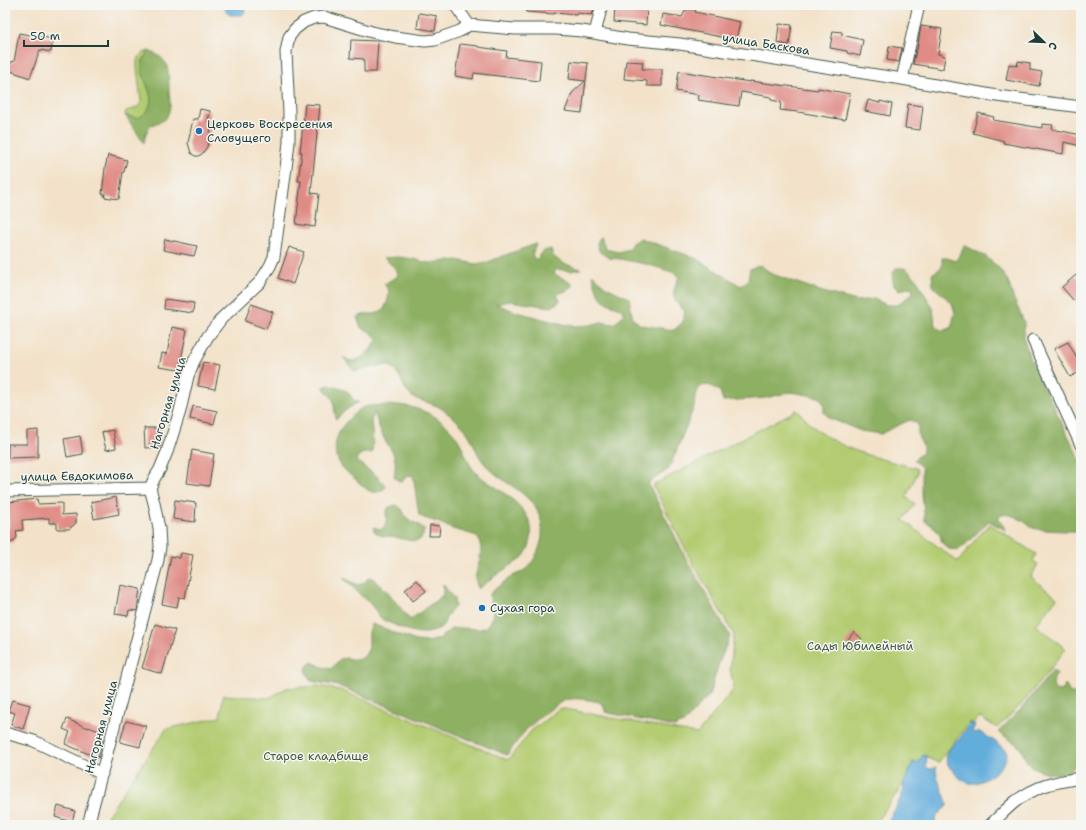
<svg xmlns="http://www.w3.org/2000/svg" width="1086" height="830" font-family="'Shantell Sans',sans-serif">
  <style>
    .green { fill: #b3cc71; stroke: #698452 }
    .forest { fill: #8eb063; stroke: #56764c }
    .water { fill: #63addb; stroke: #417588 }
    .building { fill: #e08c86 }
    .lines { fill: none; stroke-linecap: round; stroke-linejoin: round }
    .minor-casing { stroke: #3f564a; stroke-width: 13 }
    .minor { stroke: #fff; stroke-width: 11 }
    .poi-dot { fill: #1f6fb2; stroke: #f6f6f2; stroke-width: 1.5 }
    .labels { text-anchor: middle; stroke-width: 3; stroke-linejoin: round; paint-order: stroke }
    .street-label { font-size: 12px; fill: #1f3d34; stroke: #f6f6f2 }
    .poi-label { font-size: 12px; fill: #1f3d34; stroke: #f6f6f2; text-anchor: start }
    .park-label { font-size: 12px; fill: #3d5a40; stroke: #f6f6f2 }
  </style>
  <rect width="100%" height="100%" fill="#f6f6f2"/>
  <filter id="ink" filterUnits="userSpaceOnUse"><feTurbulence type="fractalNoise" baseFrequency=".025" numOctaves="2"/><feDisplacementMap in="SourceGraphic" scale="8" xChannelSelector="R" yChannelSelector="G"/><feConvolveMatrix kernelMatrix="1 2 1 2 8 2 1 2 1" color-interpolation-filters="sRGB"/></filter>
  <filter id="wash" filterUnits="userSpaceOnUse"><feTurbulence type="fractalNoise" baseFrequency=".012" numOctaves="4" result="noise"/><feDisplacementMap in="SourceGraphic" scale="16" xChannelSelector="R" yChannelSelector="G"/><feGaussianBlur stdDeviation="0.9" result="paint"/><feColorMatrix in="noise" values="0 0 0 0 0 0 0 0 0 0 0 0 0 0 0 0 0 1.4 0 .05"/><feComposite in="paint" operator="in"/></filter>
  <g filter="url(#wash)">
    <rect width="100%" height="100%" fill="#f3e2c9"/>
    <path class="green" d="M149,51C146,55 143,59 142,65C141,82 160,98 145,113C139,120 134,118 125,115L126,111L134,109L140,105L141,101L137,68V61L142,53Z
      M797,410C803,416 809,424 816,429C845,452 882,459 916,468L918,472L906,497L915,504L903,520L958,562L975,540L990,524L1036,554L1033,561L1038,564L1031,577L1057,598L1036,625L1066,649L1021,705L997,728L980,717L973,724L970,722L938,763L923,755L918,763L913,762L903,785L874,825H101L166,729L220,717L223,695L269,698L286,688L317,686L340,690L508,760L531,731L560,708L697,734L734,689L730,669L734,635L691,560L653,485Z"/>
    <path class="forest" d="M149,51C171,60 168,69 169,89C169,98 172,105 168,114C164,124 156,121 151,126C146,130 145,137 144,143L125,115C134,118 139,120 145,113C160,98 141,82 142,65C143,59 146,55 149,51Z
      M601,236L605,249L618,252L629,249L632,243L640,238L695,258L741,286L748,280L750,269L760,265L772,274L823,292L857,301L874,299L887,305H898L913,293L912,287L899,290L894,286L892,275L896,268H904L911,273L918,281L921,288L933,308L935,325L942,331L951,328L955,313L952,303L933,286L932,274L942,267V258H947L955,261L960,255L964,245L985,256L998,267L1008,281L1013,297L1024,322V340L1029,356L1081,462V531C1068,531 1045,531 1033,528C1030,527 1028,524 1025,522C1017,517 1008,512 999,516V520L1007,531L989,521L964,546L958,550L949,549L942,543L940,535L933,526L925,521L922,495V468L914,460L923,452V446L918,436V424L910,420L892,428L881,434L861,431L829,418L824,412V403L819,397L791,392L765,398L723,401L720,391L709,385L700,386L695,397L694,407L669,469L648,483L688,562L730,636L719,663L709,696L703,701L685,722L674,727L605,712C605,704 601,702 594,701C584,699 572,697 563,701C554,706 532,723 526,730C519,738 513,747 507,755L339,686L311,681L306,672L307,666L312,662L322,667L331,669L340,659L346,658L357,660L364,657L369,648V632L372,624L416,641L428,642L439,639L451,629L460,628L480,629L487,627L492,619L493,608L489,595C496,588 504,581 513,576C517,574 522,572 526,569C535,561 540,548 542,537C546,492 501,488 481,459C476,452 474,443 469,435C464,427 458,421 450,415C445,411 439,406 432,404C426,402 418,400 412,397C402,389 400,369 389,366C384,364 360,370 354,371L343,357C345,358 349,361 352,361C363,360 372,349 377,340L371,332L361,328L357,317L366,314H376L384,309L388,300L389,290L384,284L398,276L395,268L384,258L398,257L413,259L428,263L457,260L476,264L488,262L508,254L536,244L532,255L536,260L544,251L551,249L553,256L562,263L581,269L570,271L556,269L554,274L566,280L573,285L566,291L557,294L560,301L552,307L509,301L496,304L517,312L558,323L575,326L590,325L601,322L614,324L624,314L621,308C598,301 599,296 592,274L606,287L629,298L633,319L641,325L674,330L683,322L685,311C670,299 672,293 679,277L672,272L650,265L620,259L609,258L599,251L597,243Z
      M329,385L347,391L354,400L359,402C349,407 343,412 336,420L333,399L323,387Z
      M398,405C422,407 447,420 459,441C465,452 468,464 476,473C481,478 488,482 494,486C513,499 538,516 530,543C529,548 526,553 523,557C519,561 513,564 508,567C497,574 488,581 478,589L475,578L480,559L481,548L479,539L474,535L453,529L440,523L424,518L419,515L413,475L407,476L402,482L397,480L394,476C396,467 396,459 392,451C390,447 386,444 385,440C380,432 377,423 375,413L371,420L373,441L372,453H363L357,457L358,462C368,471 379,475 386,487C382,491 378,493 372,492C366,490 360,483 355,479C352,476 348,474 346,471C330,456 333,435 348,420C352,416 356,411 362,408C371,404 388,406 398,405Z
      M396,505C405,510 402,511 407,518C412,523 420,524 424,529C424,548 406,539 395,537C385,535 384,539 374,531V527L381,530C387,524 387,520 386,512L389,507Z
      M342,577L358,585L364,583L369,577L374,579L378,584L382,586L387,591L410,620L443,595V584L454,599L455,607C452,610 449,613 447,616C444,620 446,623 441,627C424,641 400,627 383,620C377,615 375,608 369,603C360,594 351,586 342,577Z
      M1053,670L1057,673C1052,680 1050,694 1063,690L1065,684L1070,693H1081V766C1069,764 1072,774 1063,774C1054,775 1036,771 1030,765C1025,761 1024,754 1021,749C1015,741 1006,738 998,732L1022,708Z"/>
    <path class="water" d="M224,5H243C245,9 246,12 242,15H230L226,12Z
      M971,723L975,725L972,732L976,733L978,731L996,742L1007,752C1008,766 983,785 970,783C963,782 957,776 953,771C948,766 945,761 947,755C948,748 955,743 960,738C964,733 967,728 971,723Z
      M923,755L927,756L926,766L927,768L930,769L936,767C936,782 944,790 947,803V806L937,815L934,825H888L889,819L895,810L901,797L904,789L903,785L905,780L913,762L918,763Z"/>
    <g id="blocks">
      <path class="building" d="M526,5H595L592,15L577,13V15L554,13V14L526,12Z
        M615,5H647L646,25L614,22Z
        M686,9L696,10L695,12L740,22L736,40L661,25L663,14L682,17Z
        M419,13L437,16L435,31L417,28Z
        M779,24L792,25L789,45L777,43Z
        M921,26L942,29L938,54L945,56L943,69L913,64L916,50H917Z
        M833,31L842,32V35L863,40L860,56L847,53V51L830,48Z
        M19,33L53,39L51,52L40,50L30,78L8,70L12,61L14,62Z
        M351,40L378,41L376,72H364V59L350,58Z
        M460,44L478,46V47L507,51L506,57L541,61L539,81L474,73L473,79L455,76Z
        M889,46L902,48L899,62L887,60Z
        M571,61L588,63L582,113L565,111L572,93L585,81L569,79Z
        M626,61L643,62L642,69H662V86H647V81L624,79Z
        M1018,61L1030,63V70L1042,72L1039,86L1006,80L1009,64L1017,66Z
        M679,71L750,82V81L818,90V88L850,94L845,120L798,112L780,110L781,102L771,100V97L741,92L739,106L698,100L699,95L676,91Z
        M868,100L880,103V101L892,104L890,116L865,111Z
        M305,104L320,105L311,193L319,194L315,227L296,224L301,181H298L302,152H300Z
        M908,104L923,106L920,130L905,128Z
        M200,109L210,111L208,122L212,123L207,147L202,154L198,156H195L191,153L188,143L193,119H198Z
        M978,113L994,117L993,120L1042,128V124L1053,125L1052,129L1081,135V146L1064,142L1063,154L1003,143L1004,141L973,133Z
        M108,155L127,160L124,172H123L119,199L104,197L105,194H102L105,168Z
        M165,239L197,246L194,256L163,250Z
        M289,247L304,252L293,284L278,278Z
        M1076,275L1081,282V295L1074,301L1062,287Z
        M165,299L194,303L193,313L164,309Z
        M251,304L273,312L266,329L245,321Z
        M172,327L187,330L179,370L159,367L162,353L167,354Z
        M1068,342L1081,366V371L1070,377L1054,349Z
        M203,362L220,365L215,389L198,386Z
        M193,406L217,411L214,424L190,419Z
        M144,428H160V447L145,448Z
        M38,430V457L8,458V444H27V431Z
        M113,430L116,448L106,450L102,432Z
        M80,436L83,454L67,457L64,439Z
        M192,450L214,454L209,486L187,483Z
        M116,497L119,514L94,519L91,502Z
        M37,499L38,504L62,503V515L76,514V523L69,529H57V523H49V518L22,520L23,530L16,531L17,537L13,542L5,543V529H9L7,502Z
        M175,500L196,503L195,522L173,519Z
        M430,525L440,526L439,536H429Z
        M181,553L193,555L185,598L179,597L177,607L162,604L171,556L180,558Z
        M417,580L426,591L413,601L405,590Z
        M120,585L140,589L137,611L129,610L128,616L115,614Z
        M155,624L175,630L162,674L142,668Z
        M854,632L862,639L853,649L845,643Z
        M12,700L30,705L23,729L11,725L15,713L8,711Z
        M67,719L88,728V727L102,732L99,738L103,739L98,758L65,744L70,732L63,729Z
        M126,721L146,726L140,747L120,742Z
        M58,806L75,811L72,822L55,817Z"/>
    </g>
  </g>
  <g filter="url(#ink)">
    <use href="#blocks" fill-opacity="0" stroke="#3f564a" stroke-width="1"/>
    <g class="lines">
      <defs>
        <path id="minor" d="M455,5L469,25L515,29H556L582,31L628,39L680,44L902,79L997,96L1081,107
          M595,33L602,5
          M902,79L919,5
          M1033,340L1081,445
          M5,491L150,488
          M5,733L34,741L102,774
          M88,825L158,560L160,547L159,528L154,503L150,488L154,479L160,469L167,452L180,411L188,376L194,361L208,336L222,318L260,282L270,266L274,257L287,160L289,142V112L286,52L289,37L295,29L304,22L314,18L324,17L372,32L395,37L425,41L435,40L446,36L460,31L469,25
          M990,825C999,817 1007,808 1016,801C1038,785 1055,782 1081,778"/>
      </defs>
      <use href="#minor" class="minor-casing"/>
      <use href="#minor" class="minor"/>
    </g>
  </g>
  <g class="poi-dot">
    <circle cx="199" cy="131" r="4"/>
    <circle cx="482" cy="608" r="4"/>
  </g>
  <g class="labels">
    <g class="street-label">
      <text transform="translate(766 44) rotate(9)" y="4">улица Баскова</text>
      <text transform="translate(168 403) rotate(-73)" y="4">Нагорная улица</text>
      <text transform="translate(77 476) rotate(-1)" y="4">улица Евдокимова</text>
      <text transform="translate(101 727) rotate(-75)" y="4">Нагорная улица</text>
    </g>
    <g class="poi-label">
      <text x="207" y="128">Церковь Воскресения<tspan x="207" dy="14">Словущего</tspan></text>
      <text x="490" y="612">Сухая гора</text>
    </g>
    <g class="park-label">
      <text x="860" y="650">Сады Юбилейный</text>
      <text x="316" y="760">Старое кладбище</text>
    </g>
  </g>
  <rect width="1086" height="830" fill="none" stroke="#f6f6f2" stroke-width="20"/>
  <g transform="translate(1044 42) rotate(113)" stroke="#f6f6f2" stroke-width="3" paint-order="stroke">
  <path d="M0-3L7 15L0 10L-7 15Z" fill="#1f3d34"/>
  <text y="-6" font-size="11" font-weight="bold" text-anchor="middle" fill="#1f3d34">С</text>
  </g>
  <path d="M24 40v6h84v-6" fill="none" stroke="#1f3d34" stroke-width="2"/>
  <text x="30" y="40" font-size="12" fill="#1f3d34" stroke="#f6f6f2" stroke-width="3" paint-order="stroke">50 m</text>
</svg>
